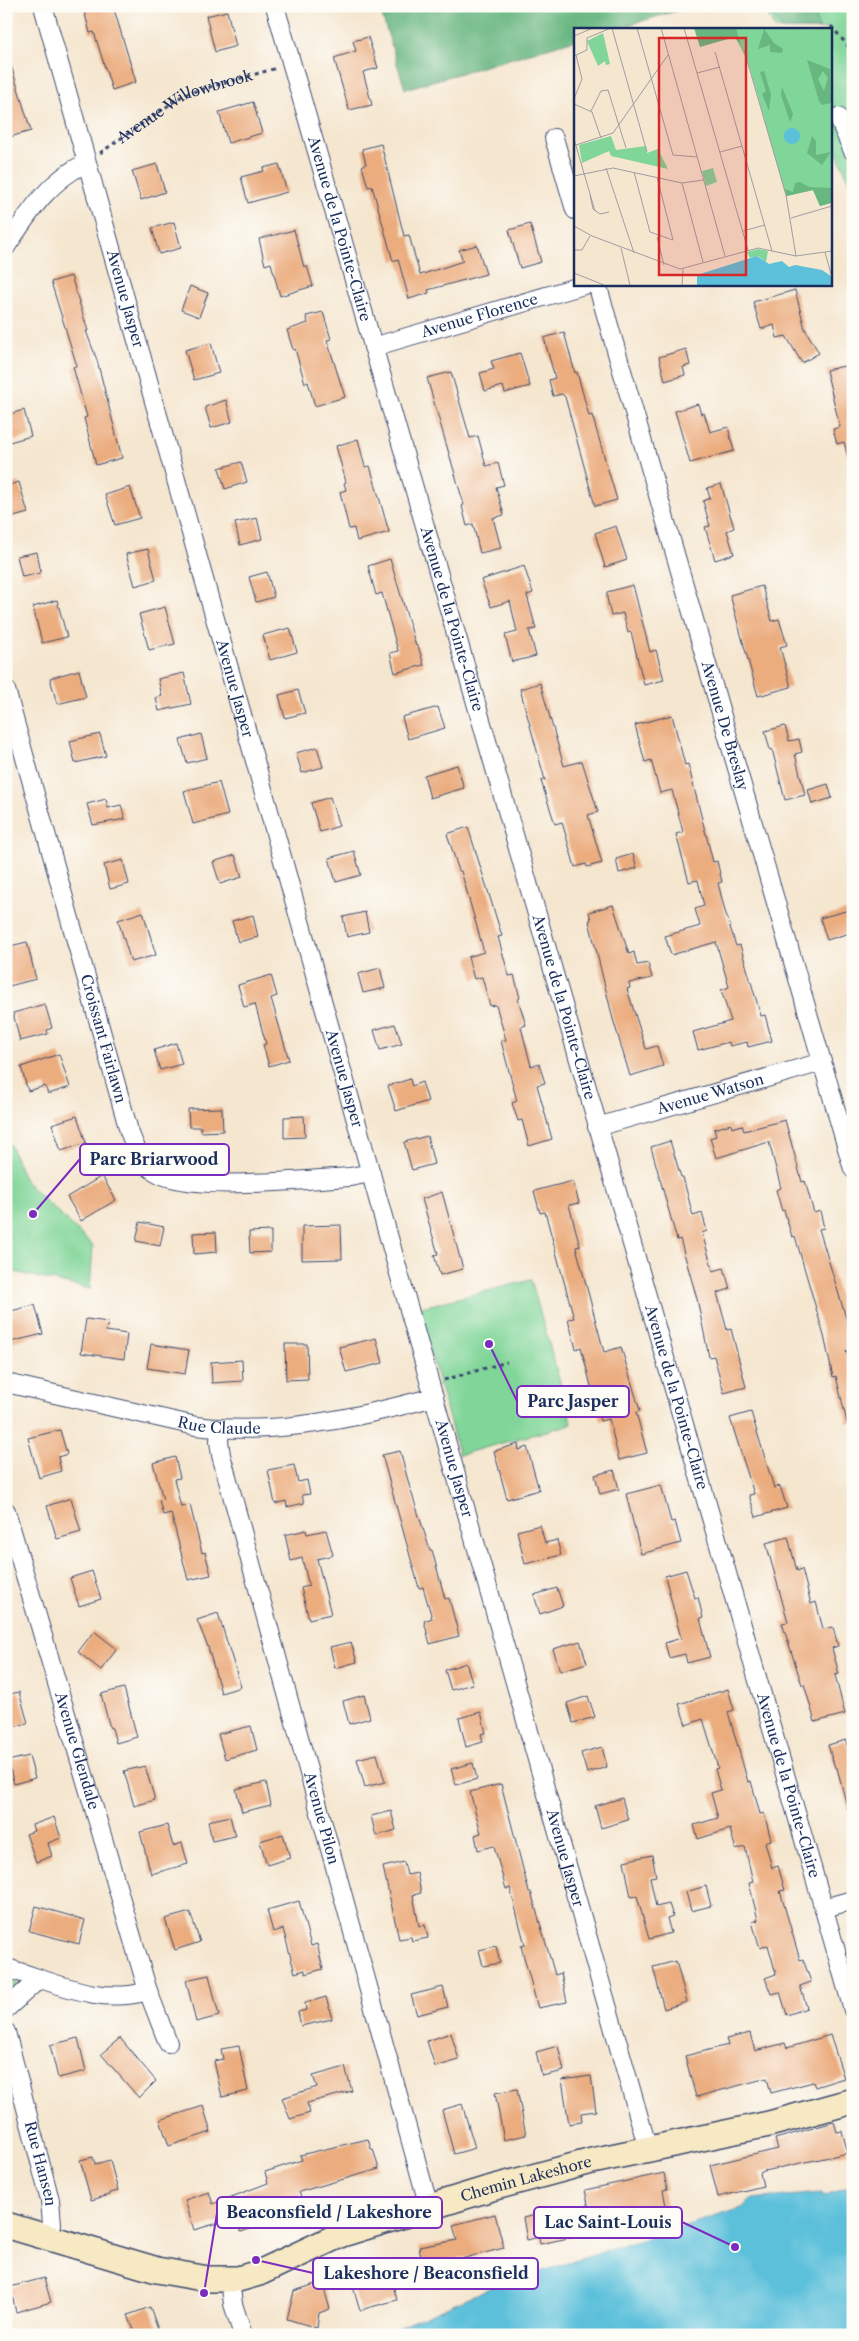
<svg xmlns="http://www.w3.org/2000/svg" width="859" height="2341" font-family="'Libre Caslon Text',serif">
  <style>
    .green { fill: #80d598; stroke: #4e827b }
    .forest { fill: #68b680; stroke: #42726f }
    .water { fill: #5cc0da; stroke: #3c789c }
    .building { fill: #ebac7e }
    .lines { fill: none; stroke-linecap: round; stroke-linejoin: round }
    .street-casing { stroke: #3c4a6f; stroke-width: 20 }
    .secondary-casing { stroke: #3c4a6f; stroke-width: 28 }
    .path { stroke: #3c4a6f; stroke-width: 3; stroke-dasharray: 4 4; stroke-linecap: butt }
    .street { stroke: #fff; stroke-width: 18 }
    .secondary { stroke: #f7e9c3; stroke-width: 25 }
    .labels { text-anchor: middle; stroke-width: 5; stroke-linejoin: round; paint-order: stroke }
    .street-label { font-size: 15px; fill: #1b2f5e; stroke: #fdfcf7 }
    .inset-road { fill: none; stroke: #9e9da2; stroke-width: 1 }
    .view { fill: #d62828; fill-opacity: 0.15; stroke: #d62828; stroke-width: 2.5 }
    .inset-edge { fill: none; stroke: #1b2f5e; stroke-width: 2.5 }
    .leader { fill: none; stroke: #7b2cbf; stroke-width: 2 }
    .callout-dot { fill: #7b2cbf; stroke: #fdfcf7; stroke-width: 2 }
    .callout { fill: #fdfcf7; stroke: #7b2cbf; stroke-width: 2 }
    .callout-label { font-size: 16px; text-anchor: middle; font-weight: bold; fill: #1b2f5e }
  </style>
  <rect width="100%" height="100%" fill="#fdfcf7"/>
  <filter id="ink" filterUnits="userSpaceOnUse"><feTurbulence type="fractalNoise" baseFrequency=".02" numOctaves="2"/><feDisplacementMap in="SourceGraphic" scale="10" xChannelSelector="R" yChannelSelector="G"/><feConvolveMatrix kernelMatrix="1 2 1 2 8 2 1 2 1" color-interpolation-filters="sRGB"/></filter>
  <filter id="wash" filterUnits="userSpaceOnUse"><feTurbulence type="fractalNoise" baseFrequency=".0096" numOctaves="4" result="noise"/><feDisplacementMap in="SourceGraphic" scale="20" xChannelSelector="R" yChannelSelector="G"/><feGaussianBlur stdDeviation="1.12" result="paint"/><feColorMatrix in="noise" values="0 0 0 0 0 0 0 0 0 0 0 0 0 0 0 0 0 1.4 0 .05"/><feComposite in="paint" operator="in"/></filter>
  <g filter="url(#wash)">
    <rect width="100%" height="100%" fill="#f5e6cf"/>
    <path class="green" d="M763,6H853V189L830,138V29H775Z
      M6,1135L25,1181L93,1246L90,1289L6,1270Z
      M531,1280L572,1424L459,1455L418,1308Z
      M6,1974L14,1978L17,1982L14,1992L6,1997Z"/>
    <path class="forest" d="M379,6H693L615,29H575V40L405,89Z
      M766,6H813L819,29H782Z"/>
    <path class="water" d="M853,2186V2335H382L492,2287L742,2208L751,2199L822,2193L823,2196Z"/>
    <g id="blocks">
      <path class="building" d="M83,6H113L136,82L112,90L94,32L90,33Z
        M227,11L236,46L215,52L206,16Z
        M368,37L378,68L363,72L372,105L349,110L334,58L356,51L353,41Z
        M10,62L31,131L6,138V63Z
        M253,102L262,133L228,143L219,112Z
        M381,144L404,236L409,235L420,275L463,261L459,250L477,245L486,274L428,290L429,293L409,299L398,259L393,261L372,186L368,187L362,166L366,164L362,149Z
        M157,164L165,192L141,200L132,171Z
        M279,164L287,192L248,203L241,177L264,171L263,168Z
        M174,222L181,248L159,254L152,228Z
        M530,224L541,262L520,268L509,230Z
        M294,230L304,267L307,266L313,286L280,296L271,263L265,265L259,239Z
        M71,276L88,331H86L97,360L122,458L96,465L84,418L87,417L73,367L77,366L51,282Z
        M190,286L208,293L199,317L181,310Z
        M795,290L805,329L819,353L802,363L786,336L777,338L774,325L761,329L753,302Z
        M323,312L331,339L327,340L345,397L315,406L308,382L305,383L295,349L293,350L287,330L308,323L306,316Z
        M564,332L575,373L577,372L589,416L592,415L617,500L595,506L565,397L562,394L553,396L549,380L555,378L544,338Z
        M211,343L219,373L194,380L185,350Z
        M686,349L690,365L683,367L685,375L665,381L659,357Z
        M520,353L530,386L505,393L503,386L485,391L480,373L494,369L491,361Z
        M853,364V457H848L844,442L837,444L833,429L840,427L826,370Z
        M451,372L470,438L478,436L486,466L498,463L504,485L496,487L504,515L493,518L501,548L480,553L473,524L467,526L462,506L464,505L427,378Z
        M226,400L232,422L211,428L205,407Z
        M698,404L701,414L704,413L710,432L728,427L734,451L690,463L675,411Z
        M24,410L31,436L6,443V415Z
        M358,439L365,467L370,466L389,532L357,541L354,528L349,529L340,492L346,490L344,483L346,482L336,446Z
        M241,462L247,482L225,489L219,468Z
        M19,482L28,513L6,519V486Z
        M721,484L734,528L727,531L734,554L715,560L705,527L710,526L703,501L710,498L707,488Z
        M130,487L140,518L115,525L105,495Z
        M257,518L262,539L240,545L235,523Z
        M616,526L627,560L605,567L595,533Z
        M148,549L156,580L135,586L126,554Z
        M37,552L41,573L22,577L17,556Z
        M390,559L416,646H418L424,665L395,673L390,653L398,651L382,593L376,595L368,566Z
        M524,566L533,593L527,595L536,629L529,630L536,656L512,662L505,635L517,632L510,601L491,607L481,580Z
        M267,572L274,597L256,602L249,577Z
        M633,585L650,652L656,650L664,680L644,685L631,632L628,633L623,613L611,616L607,598V592Z
        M762,586L772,621L779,619L787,645L780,647L791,687L758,696L730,595Z
        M57,600L67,637L42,643L33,607Z
        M165,607L175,644L149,650L139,614Z
        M290,628L297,652L270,660L263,635Z
        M79,670L86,697L57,704L50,678Z
        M184,673L191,704L159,711L156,698L162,696L158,679Z
        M540,683L564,766L582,761L598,812L588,815L602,863L587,867L586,864L575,867L562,822L555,824L541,781L545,780L520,689Z
        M298,690L305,713L285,718L279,695Z
        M438,707L445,728L408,739L402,717Z
        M672,715L685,765L688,764L713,862L717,861L722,882L718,883L725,911L736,946L740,945L761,1016L765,1015L772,1041L748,1047L747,1042L730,1046L729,1042L698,1050L693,1032L731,1021L721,990L729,987L716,942L671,955L665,936L700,926L695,909L704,906L698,880L689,882L676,834L683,832L672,790L660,793L651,760L645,762L635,725Z
        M785,726L789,741L799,739L802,752L795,754L805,795L785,800L772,749L770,750L765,731Z
        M100,734L106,756L75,763L70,741Z
        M201,734L207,758L187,763L180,740Z
        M317,747L323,767L302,773L296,753Z
        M457,765L464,788L430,798L424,775Z
        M219,782L228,815L193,824L184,791Z
        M828,784L832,798L812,804L808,790Z
        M330,797L339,826L320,832L311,803Z
        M106,799L108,808L121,805L125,819L93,825L87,804Z
        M468,827L502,936L498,937L509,976L514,975L520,998L518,999L526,1025L521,1027L531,1066L539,1064L545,1083L537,1085L552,1139L529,1146L522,1120L518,1121L512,1103L517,1101L501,1041L506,1040L496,1005L490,1006L482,977L474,979L468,957L484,952L461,871H459L447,834Z
        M354,851L361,875L336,882L329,858Z
        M633,854L637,868L619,873L616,859Z
        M235,855L242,877L220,884L213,862Z
        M123,860L129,884L110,889L104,865Z
        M613,905L629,954L634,952L637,965L648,963L652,978L629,983L630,988L627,989L646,1049L657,1046L663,1066L630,1076L613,1019L589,921L591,920L589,912Z
        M853,909V932L827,940L820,918Z
        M143,912L156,955L131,962L118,920Z
        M365,912L369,932L347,937L343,917Z
        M253,915L258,937L238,942L232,921Z
        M27,942L36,979L9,986L6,975V947Z
        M380,968L385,988L363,993L358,974Z
        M271,975L277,996L271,998L289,1060L269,1066L263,1045L266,1044L255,1004L244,1007L238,985Z
        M45,1004L52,1028L47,1030L48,1034L20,1041L13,1013Z
        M395,1024L402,1044L380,1050L374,1030Z
        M176,1043L182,1064L160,1070L154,1050Z
        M59,1054L70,1087L48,1094L45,1086L28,1091L21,1067Z
        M410,1079L412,1086L422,1082L428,1101L396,1111L388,1086Z
        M222,1108L223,1131L201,1132V1127H189L188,1109Z
        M77,1116L86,1143L61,1151L52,1124Z
        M304,1116L305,1137L284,1138V1117Z
        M785,1120L802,1182L805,1181L814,1213L820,1211L824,1228L819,1229L853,1341V1350L846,1351L853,1371V1423H847L836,1376L833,1377L824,1336L795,1236L792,1237L784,1210L782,1211L776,1190L781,1188L769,1142L716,1158L710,1138L716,1136L714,1129L731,1124L732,1128L742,1125L744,1131Z
        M427,1136L434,1164L412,1170L404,1142Z
        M670,1141L681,1177H683L693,1216L702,1213L707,1231L702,1233L713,1271L724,1268L730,1289L717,1293L727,1330L731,1329L746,1387L724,1393L714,1356L709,1357L697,1299L680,1239L677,1240L651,1147Z
        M102,1176L116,1200L81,1221L67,1197Z
        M573,1181L579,1203L569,1205L580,1246L576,1247L604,1352L621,1347L640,1411L636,1412L647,1453L619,1460L609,1419L600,1421L581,1347L576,1349L568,1319L574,1318L545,1212L540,1213L534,1191Z
        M442,1192L463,1269L440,1275L434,1255L438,1254L422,1199Z
        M140,1222L164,1227L160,1246L136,1241Z
        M341,1225L342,1259L302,1260V1226Z
        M271,1231V1252L250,1253L249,1232Z
        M216,1232L217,1252L194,1254L193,1233Z
        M35,1305L43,1334L6,1343V1318L12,1316L11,1311Z
        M86,1319L108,1322L106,1331L127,1334L124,1359L81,1353Z
        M376,1338L383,1363L346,1372L339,1347Z
        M151,1344L189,1350L185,1374L147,1368Z
        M285,1344H307L308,1379L286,1380Z
        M242,1360L243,1381L212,1383L211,1362Z
        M751,1412L774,1488L780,1486L787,1508L756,1517L749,1495L754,1494L730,1418Z
        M60,1430L67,1454L58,1457L61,1471L39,1478L28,1438Z
        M518,1444L519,1450L527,1447L539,1490L507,1499L494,1451Z
        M400,1451L410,1488L430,1550H432L445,1599L449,1598L459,1636L430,1644L424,1621L432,1618L423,1587L419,1588L382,1455Z
        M175,1457L180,1478L174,1479L181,1507L190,1505L202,1553L205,1552L211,1575L188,1580L171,1513L163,1515L159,1500L163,1499L153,1463Z
        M294,1465L298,1482L307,1480L310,1494L302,1495L304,1503L287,1507L286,1501L275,1504L268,1470Z
        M614,1470L619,1489L600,1494L595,1475Z
        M661,1485L671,1522L675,1521L681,1543L641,1554L626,1494Z
        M71,1498L81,1532L57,1539L47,1506Z
        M540,1525L545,1543L557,1540L561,1555L525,1564L517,1531Z
        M306,1530L307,1534L326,1530L333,1555L317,1559L331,1614L309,1619L301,1588L309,1586L302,1558L291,1561L285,1535Z
        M788,1537L797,1571L802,1569L811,1604L816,1602L823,1629L833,1627L838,1646L832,1648L839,1674L835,1675L845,1714L815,1722L804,1684L802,1685L782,1623L788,1622L766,1543Z
        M686,1570L695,1598L698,1597L703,1618L700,1619L710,1657L687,1663L685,1654L669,1658L665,1643L681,1638L665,1576Z
        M92,1571L101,1599L79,1606L70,1578Z
        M557,1588L563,1606L540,1614L534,1595Z
        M218,1613L241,1687L221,1693L208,1647L197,1620Z
        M94,1631L117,1649L101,1670L78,1652Z
        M580,1641L587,1663L560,1671L553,1649Z
        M351,1642L357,1662L335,1668L330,1647Z
        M466,1663L473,1684L451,1690L445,1670Z
        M124,1688L137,1737L116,1743L112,1728H110L101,1694Z
        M728,1689L734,1710L728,1712L748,1782L751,1781L760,1814L764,1813L771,1840L765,1842L772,1868L778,1866L785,1890L780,1891L800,1960L803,1959L811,1982L800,1986L807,2008L787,2015L780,1992L771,1994L765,1978L776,1974L768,1945L760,1948L752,1922L758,1920L749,1883L753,1882L745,1847L736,1850L730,1829L698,1839L694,1825L718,1818L711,1793L721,1790L715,1769L718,1768L703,1719L686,1725L679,1704Z
        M19,1692L28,1723L6,1729V1695Z
        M364,1695L370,1718L349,1724L343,1701Z
        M588,1696L595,1717L573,1723L567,1703Z
        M481,1712L486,1733L481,1734L483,1742L466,1747L459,1718Z
        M251,1726L257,1750L225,1759L218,1734Z
        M846,1740L847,1746L853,1745V1810H848L837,1768H835L828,1745Z
        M602,1747L607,1767L587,1773L581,1753Z
        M377,1754L385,1782L365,1787L357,1759Z
        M29,1756L35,1778L14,1784L8,1761Z
        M473,1763L477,1779L456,1785L451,1769Z
        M145,1766L155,1800L134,1806L124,1771Z
        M266,1782L271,1805L242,1812L236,1789Z
        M501,1784L529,1892H531L555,1975L561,1973L567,2002L538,2008L521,1946L525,1945L510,1888L506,1889L494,1846L478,1850L475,1835L481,1833L470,1792Z
        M622,1798L628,1820L601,1828L595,1806Z
        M391,1811L396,1830L376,1836L371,1816Z
        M230,1816L235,1836L212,1841L208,1821Z
        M54,1817L61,1838L48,1843L52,1856L36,1862L26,1834L34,1831L32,1825Z
        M167,1825L173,1846L182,1843L188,1864L151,1874L140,1832Z
        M283,1834L290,1858L267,1865L260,1841Z
        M652,1855L656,1876L650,1877L656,1907L669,1904L673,1916L667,1918L671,1933L649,1939L637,1896L631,1897L624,1861Z
        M404,1862L407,1875L417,1873L421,1893L413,1895L419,1926L425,1925L428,1938L412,1941L411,1937L399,1939L383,1867Z
        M706,1886L711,1906L691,1911L686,1892Z
        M299,1901L311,1946L317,1944L323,1969L305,1974V1970L295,1973L283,1929L273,1932L267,1910Z
        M36,1906L85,1920L79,1944L29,1931Z
        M190,1912L200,1942L175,1950L165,1919Z
        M496,1946L500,1963L483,1966L479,1950Z
        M676,1961L687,2002L664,2009L653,1967Z
        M209,1975L219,2016L196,2022L186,1980Z
        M443,1987L448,2007L417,2015L411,1995Z
        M326,1997L332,2019L301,2026L298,2012L306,2010L305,2003Z
        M451,2033L459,2060L435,2067L427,2041Z
        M750,2033L755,2051L785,2043L787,2048L830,2035L844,2078L815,2087L813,2082L771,2093L767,2078L696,2097L685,2056L728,2045L726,2039Z
        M78,2038L86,2071L58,2078L50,2045Z
        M120,2038L156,2081L139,2098L101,2054Z
        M239,2046L248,2091L222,2097L214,2061L223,2059L221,2049Z
        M558,2046L564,2071L542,2076L536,2052Z
        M345,2067L352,2091L307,2103L310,2113L290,2119L282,2098L317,2087L313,2076Z
        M591,2076L596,2111L581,2113L582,2122L569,2124L562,2080Z
        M517,2089L526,2135L504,2140L495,2093Z
        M462,2104L475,2148L454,2154L442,2110Z
        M203,2106L211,2132L169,2146L160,2120Z
        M834,2122L837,2132L842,2131L848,2153L764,2171L760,2173L763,2186L718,2197L710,2165L778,2149L775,2139Z
        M368,2139L371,2149H373L379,2169L299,2192L302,2200L262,2213L266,2223L241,2232L235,2218L194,2230L185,2200L209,2192L213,2204L268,2183L265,2172L302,2160L300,2155Z
        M93,2157L95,2164L110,2160L118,2191L110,2193V2195L91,2200L80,2160Z
        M664,2173L667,2189L663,2190L666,2206L612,2218L610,2209L590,2213L585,2190Z
        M567,2208L573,2237L540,2244L539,2237L527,2240L523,2218Z
        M495,2214L504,2248L445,2263L446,2269L425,2274L419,2247L457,2240L453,2225Z
        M367,2264L372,2280L390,2274L397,2300L360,2310L348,2270Z
        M44,2278L51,2302L16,2312L10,2287Z
        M322,2282L330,2309L319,2313L317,2328L287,2319L294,2291Z
        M150,2307L160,2335H136L128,2315Z"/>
    </g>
  </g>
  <g filter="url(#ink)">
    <use href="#blocks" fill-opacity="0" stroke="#3c4a6f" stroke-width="1"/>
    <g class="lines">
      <defs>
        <g id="street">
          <path id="s2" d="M43,6L430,1384L648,2149"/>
          <path id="s3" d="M275,6L853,2010"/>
          <path d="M838,117L853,151"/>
          <path d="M554,138L575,210"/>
          <path d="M6,247C29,213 48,181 86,163"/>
          <path id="s4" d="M597,284L853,1169"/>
          <path id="s5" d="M373,347L587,284"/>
          <path id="s6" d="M6,690L129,1131C135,1147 141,1163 156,1172C188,1193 308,1179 350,1177L371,1173"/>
          <path id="s7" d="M597,1127L822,1062"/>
          <path id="s8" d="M6,1383L196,1426C275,1436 357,1418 434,1397"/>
          <path id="s9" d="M220,1430L219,1441L221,1455L429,2207"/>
          <path id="s10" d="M6,1511L148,1991C98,2006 53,1981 6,1968"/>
          <path d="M824,1908L853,1900"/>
          <path d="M148,1991L168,2043"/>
          <path d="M6,2009L39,1979"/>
          <path id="s11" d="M6,2032L50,2200L52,2224L49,2239"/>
          <path d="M230,2280L233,2304L243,2335"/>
        </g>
        <g id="secondary">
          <path id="s12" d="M6,2225L157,2270L208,2279H238L259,2273L342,2234L488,2189L592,2161L769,2124L853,2101"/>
        </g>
      </defs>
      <use href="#street" class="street-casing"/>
      <use href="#secondary" class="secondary-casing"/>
      <g class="path">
        <path d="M831,26L848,46L853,63"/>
        <path id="s1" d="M100,153L185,94L277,68"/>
        <path d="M444,1380L507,1362"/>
      </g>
      <use href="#street" class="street"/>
      <use href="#secondary" class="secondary"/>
    </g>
  </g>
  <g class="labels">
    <g class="street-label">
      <text dy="5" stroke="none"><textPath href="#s1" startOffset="98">Avenue Willowbrook</textPath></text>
      <text dy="5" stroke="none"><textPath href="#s3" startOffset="232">Avenue de la Pointe-Claire</textPath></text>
      <text dy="5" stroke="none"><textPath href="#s2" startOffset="304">Avenue Jasper</textPath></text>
      <text dy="5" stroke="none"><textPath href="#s5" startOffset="111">Avenue Florence</textPath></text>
      <text dy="5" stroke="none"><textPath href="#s3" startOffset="638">Avenue de la Pointe-Claire</textPath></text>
      <text dy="5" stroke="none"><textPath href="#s2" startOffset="709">Avenue Jasper</textPath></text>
      <text dy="5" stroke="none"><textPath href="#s4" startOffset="460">Avenue De Breslay</textPath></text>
      <text dy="5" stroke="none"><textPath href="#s3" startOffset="1042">Avenue de la Pointe-Claire</textPath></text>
      <text dy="5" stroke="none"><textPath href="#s6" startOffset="362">Croissant Fairlawn</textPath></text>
      <text dy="5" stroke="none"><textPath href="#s2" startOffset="1114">Avenue Jasper</textPath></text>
      <text dy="5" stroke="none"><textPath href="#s7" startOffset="118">Avenue Watson</textPath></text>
      <text dy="5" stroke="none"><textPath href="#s3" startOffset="1448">Avenue de la Pointe-Claire</textPath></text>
      <text dy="5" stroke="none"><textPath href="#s8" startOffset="218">Rue Claude</textPath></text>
      <text dy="5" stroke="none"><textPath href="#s2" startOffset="1519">Avenue Jasper</textPath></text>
      <text dy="5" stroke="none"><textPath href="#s10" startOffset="250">Avenue Glendale</textPath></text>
      <text dy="5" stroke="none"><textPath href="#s3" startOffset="1852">Avenue de la Pointe-Claire</textPath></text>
      <text dy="5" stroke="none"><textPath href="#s9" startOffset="402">Avenue Pilon</textPath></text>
      <text dy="5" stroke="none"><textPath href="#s2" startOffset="1924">Avenue Jasper</textPath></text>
      <text dy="5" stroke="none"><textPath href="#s11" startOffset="136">Rue Hansen</textPath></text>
      <text dy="5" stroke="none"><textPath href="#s12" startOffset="545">Chemin Lakeshore</textPath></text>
    </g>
  </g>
  <g transform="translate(574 28)">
    <rect width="258" height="258" fill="#f5e6cf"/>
    <path d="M153,0H257V175L246,178L239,162L212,168L174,34L161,9ZM29,5L36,36L32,37L31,33L24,38L13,13ZM37,108L42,122L72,118L73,125L84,121L94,141L37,128L35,123L8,135L5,117ZM139,140L143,154L132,158L128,143ZM184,221L194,223L192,234L184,228L176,230L173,224Z" fill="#80d598"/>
    <path d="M120,0H162L167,17L161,9L126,19ZM190,1L200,15L209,21L208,25L196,24V17L184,21ZM233,32L256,41L257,75L248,77L245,73ZM249,43L254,50L250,63L244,51ZM190,43L197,66L195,83L188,66L192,63L186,44ZM208,59L219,86L216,94L207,67ZM238,108L242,113V127L257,124L248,137L233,125ZM226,154L235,159L257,160V175L246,178L239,162L213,168L211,161L219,164L221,155Z" fill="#68b680" fill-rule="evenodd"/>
    <path d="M210 108a8 8 0 1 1 16 0a8 8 0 1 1-16 0ZM183,228L195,236L208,233L215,239L221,237L248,242L257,248V257H123V247Z" fill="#5cc0da"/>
    <path class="inset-road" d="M38,0L73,124M63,0L99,127L123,129M87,0L151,228M110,0L174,222M0,8L19,0M170,22L212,167L222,228M141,24L198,223M0,28L13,22V10L37,0M123,45L146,39M0,71L8,51L2,27M0,76L18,84L27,110M17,83L27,63L34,62L52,120M0,111L21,183M2,117L39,105L94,27M146,124L168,118M32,140L60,225M60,144L76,204L99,212L83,149M0,148L39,140L108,155L129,152M108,155L129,234M16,167L19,181L26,186L35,184M217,190L258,178M0,198L18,208L106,241L184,220L222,228L258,223M169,203L191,197M83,209L90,237M47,220L56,257M0,222H8L16,208M251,224L257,246M0,245L30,257M108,257L109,241"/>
    <path class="view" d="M85,10H172V247H85Z"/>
    <rect width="258" height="258" class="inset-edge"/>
  </g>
  <path class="leader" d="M33 1214L80 1159M489 1344L517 1401M204 2293L217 2213M735 2247L682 2222M256 2260L313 2273"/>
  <g class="callout-dot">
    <circle cx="33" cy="1214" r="5"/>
    <circle cx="489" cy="1344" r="5"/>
    <circle cx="204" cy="2293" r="5"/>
    <circle cx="735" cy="2247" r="5"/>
    <circle cx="256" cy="2260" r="5"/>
  </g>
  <g class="callout">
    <rect x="80" y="1144" width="149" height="31" rx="5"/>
    <rect x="517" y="1386" width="112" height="31" rx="5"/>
    <rect x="217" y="2197" width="225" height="31" rx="5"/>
    <rect x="534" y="2207" width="148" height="31" rx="5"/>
    <rect x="313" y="2258" width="225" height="31" rx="5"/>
  </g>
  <g class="callout-label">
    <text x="154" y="1165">Parc Briarwood</text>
    <text x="573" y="1407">Parc Jasper</text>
    <text x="329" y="2218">Beaconsfield / Lakeshore</text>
    <text x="608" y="2228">Lac Saint-Louis</text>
    <text x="426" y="2279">Lakeshore / Beaconsfield</text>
  </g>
  <rect width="859" height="2341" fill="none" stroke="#fdfcf7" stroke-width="25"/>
</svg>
